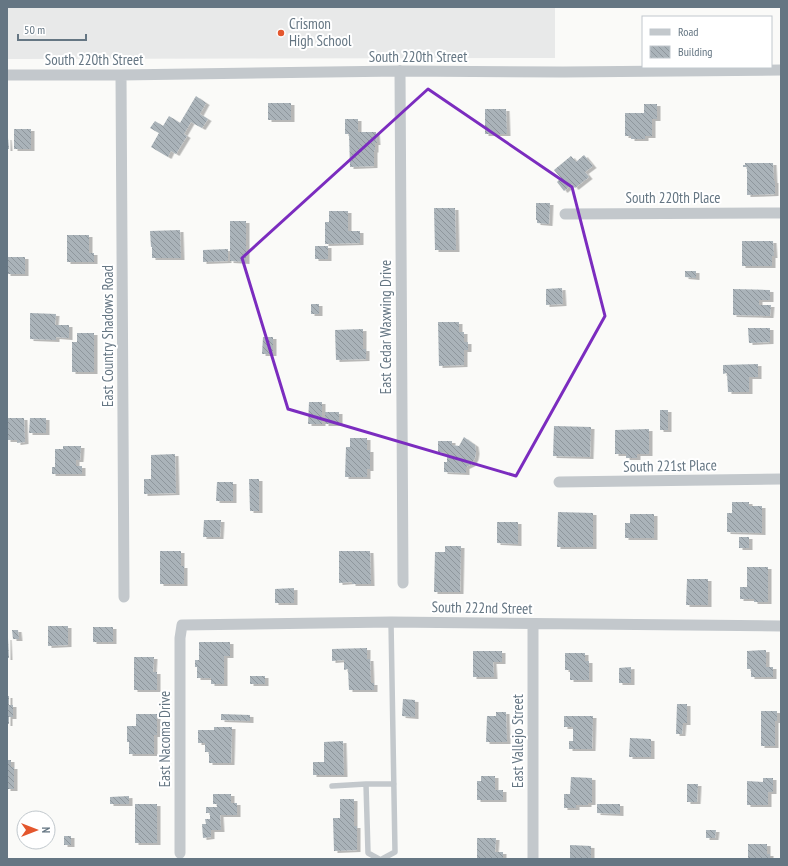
<svg xmlns="http://www.w3.org/2000/svg" width="788" height="866" font-family="'PT Sans Narrow',sans-serif">
  <style>
    .built { fill: #e8e9e9 }
    .building { fill: url(#building-back-hatch); filter: url(#shadow) }
    .lines { fill: none; stroke-linecap: round; stroke-linejoin: round }
    .service { stroke: #c3c8cc; stroke-width: 5.5 }
    .minor { stroke: #c3c8cc; stroke-width: 11 }
    .marked { fill: none; stroke: #7b2cbf; stroke-width: 3; stroke-linejoin: round }
    .poi-dot { fill: #e4572e; stroke: #fff; stroke-width: 1.5 }
    .labels { text-anchor: middle; stroke-width: 4; stroke-linejoin: round; paint-order: stroke }
    .poi-label { font-size: 15px; fill: #657683; stroke: #fff; text-anchor: start }
    .street-label { font-size: 15px; fill: #657683; stroke: #fff }
  </style>
  <defs>
    <pattern id="building-back-hatch" width="6" height="6" patternUnits="userSpaceOnUse"><rect width="6" height="6" fill="#aab3b9"/><path d="M-1 5l2 2M0 0l6 6M5-1l2 2" fill="none" stroke="#8e969c"/></pattern>
    <filter id="shadow"><feDropShadow dx="3.5" dy="2" stdDeviation="0" flood-color="#0004"/></filter>
  </defs>
  <rect width="100%" height="100%" fill="#fafaf8"/>
  <path class="built" d="M7,7H555V58L7,59Z"/>
  <path class="building" d="M196,96L206,103L200,114L208,119L202,128L191,122L184,134L187,136L176,154L171,151L168,157L151,147L159,133L150,128L155,121L163,126L169,116L180,123Z
    M268,103H291V120H268Z
    M644,104H657V119H652V136H645V139H631V136H625V113H644Z
    M485,109H506L507,134H485Z
    M345,119H358V132H376L377,143H375V150L374,151V166L350,167L349,134H345Z
    M14,129H31V149H14Z
    M7,138H8L9,149H7Z
    M584,155L593,166L585,172L589,177L575,188L572,184L564,191L557,182L561,178L554,170L571,156L576,162Z
    M745,163H773L774,181H775V194L747,195V167H743V165H745Z
    M536,203H550L549,224L537,223V220H536Z
    M434,208H455L456,250H435Z
    M329,211H348V231H360V243L325,244V222H329Z
    M230,221H246V262L230,261Z
    M180,230L181,258H152V247H151L150,231Z
    M67,235H89V253H94V262H67Z
    M742,241H773L774,256H772V266H742Z
    M315,246H328V259H315Z
    M228,249V261L203,262V250Z
    M7,257H25V274H7Z
    M685,271H696V278L685,277Z
    M562,288L563,304L546,305V289Z
    M733,289L770,290V300H759V305H771L770,316L733,315Z
    M311,304H319V314H311Z
    M30,313L56,314L55,325H69V338L56,337V340L30,339Z
    M438,322H459V332H464V342H468V350H464V365L439,366Z
    M748,328H770V342L749,343Z
    M363,329V349H366V359L336,360L335,330Z
    M77,333H94V372H72V342H77Z
    M263,337H273V354H262Z
    M758,364V377H749V392H728L727,373L723,374V365Z
    M309,402H322V424H308Z
    M660,410H668V430H660Z
    M325,412H339V424H325Z
    M7,418H24L25,442L17,443V440H7Z
    M30,418H46V433H29Z
    M554,426L591,427L590,457L553,456Z
    M649,429V454H637V458H626V454H615V430Z
    M464,437L475,445L476,452L475,458L472,464L466,467V473L444,472V462H447V453L438,452V441H452V445L459,446Z
    M350,438H367V450H370V469H367V477H345L346,447H350Z
    M63,446H81L80,460H76V466H82V474H52V467H55V449H63Z
    M175,454L176,493L144,494V479H151V455Z
    M249,479H259V511H250Z
    M217,482H233V501H216Z
    M732,502H749V506H762V533L727,532V513H732Z
    M558,512L593,513V547H557Z
    M630,514H654V538H625V523H630Z
    M204,520H221L220,537H203Z
    M497,522H518V544L497,543Z
    M739,537H749V548H739Z
    M445,546H461L460,592H434L435,552H445Z
    M160,551H181V566H184V584H160Z
    M339,551H370L371,584H352V582L339,583Z
    M747,567H768V602H754V599H740V587H747Z
    M687,579H708V605H686Z
    M294,588V603H275V589Z
    M48,626H68V645L48,646Z
    M93,627H113V642H93Z
    M12,630H18L19,639H13Z
    M7,638H8L9,658H7Z
    M199,642H230V656H224V684H211V678H197V667H195V660H199Z
    M367,648V659H370L371,683H374V690H349L348,669L344,670V660L332,661V649Z
    M766,650V667H773V677H751V669H747V651Z
    M473,651H502V662H493L494,677H473Z
    M565,653H585V661H589V680H570V670H565Z
    M134,657H154L153,672H157V690H134Z
    M631,667V683H619V668Z
    M250,676H265V684H250Z
    M7,696H9V705H13V717H9V724H7Z
    M403,699L415,700V717L402,716Z
    M677,704H687V723H683L682,734H676Z
    M761,711H777V721H775V746H761Z
    M496,712H506L507,742H486L487,716H496Z
    M136,714H157V735H154V754H129V742H127V726H136Z
    M221,714L250,715V721L221,720Z
    M564,716H593L592,749H569V741H573V727H564Z
    M214,727H232L231,763H209V752H205V743H198V730H214Z
    M630,738L651,739V757H629Z
    M343,741L344,775H313V762H324V742Z
    M7,760H11V767H14V789H7Z
    M481,776H495V790H503V800H477V781H481Z
    M571,777L592,778V803H588V805H576V808H564V794H570Z
    M763,778H773V792H768V805H747V781L763,782Z
    M687,784H698L697,802H687Z
    M213,794H231V803H237V815H220L221,830H211V837L203,838L202,824H206L205,819H210V813H206V807H217V804H213Z
    M129,796V804H110V797Z
    M340,799H354V826H357V850L334,851L333,818H340Z
    M135,804H157V843H135Z
    M597,804H620V814L597,813Z
    M706,830H716L715,838H706Z
    M64,836H71V845H64Z
    M477,838H496L495,852H503V859H477Z
    M748,844H767V854H770V859H748Z
    M570,845L591,846V859H570Z"/>
  <g class="lines">
    <path class="service" d="M366,784H394
      M332,786L366,784L368,853L379,859
      M382,859L395,852L391,622"/>
    <path class="minor" d="M400,71L403,583
      M7,75H121L400,71L563,72L781,70
      M121,75L124,597
      M565,214L781,213
      M559,482L781,479
      M180,853V638L182,625L391,622L781,626
      M533,859V624"/>
  </g>
  <path class="marked" d="M428,89L572,187L605,316L516,476L288,409L242,258Z"/>
  <circle class="poi-dot" cx="281" cy="33" r="4"/>
  <g class="labels">
    <g class="poi-label">
      <text x="289" y="29">Crismon<tspan x="289" dy="17">High School</tspan></text>
    </g>
    <g class="street-label">
      <text x="418" y="62">South 220th Street</text>
      <text x="94" y="65">South 220th Street</text>
      <text x="673" y="203">South 220th Place</text>
      <text transform="translate(386 327) rotate(-90)" y="5">East Cedar Waxwing Drive</text>
      <text transform="translate(108 336) rotate(-90)" y="5">East Country Shadows Road</text>
      <text transform="translate(670 466) rotate(-1)" y="5">South 221st Place</text>
      <text transform="translate(482 608) rotate(1)" y="5">South 222nd Street</text>
      <text transform="translate(165 739) rotate(-90)" y="5">East Nacoma Drive</text>
      <text transform="translate(518 741) rotate(-90)" y="5">East Vallejo Street</text>
    </g>
  </g>
  <rect width="788" height="866" fill="none" stroke="#657683" stroke-width="16"/>
  <rect x="642" y="16" width="130" height="52" fill="#ffffff" stroke="#c1c8cd"/>
  <rect x="650" y="29" width="20" height="6" fill="#c3c8cc" stroke="#c1c8cd"/>
  <text x="678" y="36" font-size="12" fill="#657683">Road</text>
  <rect x="650" y="46" width="20" height="12" fill="url(#building-back-hatch)" stroke="#c1c8cd"/>
  <text x="678" y="56" font-size="12" fill="#657683">Building</text>
  <g transform="translate(36 830) rotate(90)"><circle r="19" fill="#ffffff" stroke="#c1c8cd"/>
  <path d="M0-3L7 15L0 10L-7 15Z" fill="#e4572e"/>
  <text y="-6" font-size="11" font-weight="bold" text-anchor="middle" fill="#657683">N</text>
  </g>
  <path d="M18 34v6h68v-6" fill="none" stroke="#657683" stroke-width="2"/>
  <text x="24" y="34" font-size="12" fill="#657683" stroke="#ffffff" stroke-width="3" paint-order="stroke">50 m</text>
</svg>
